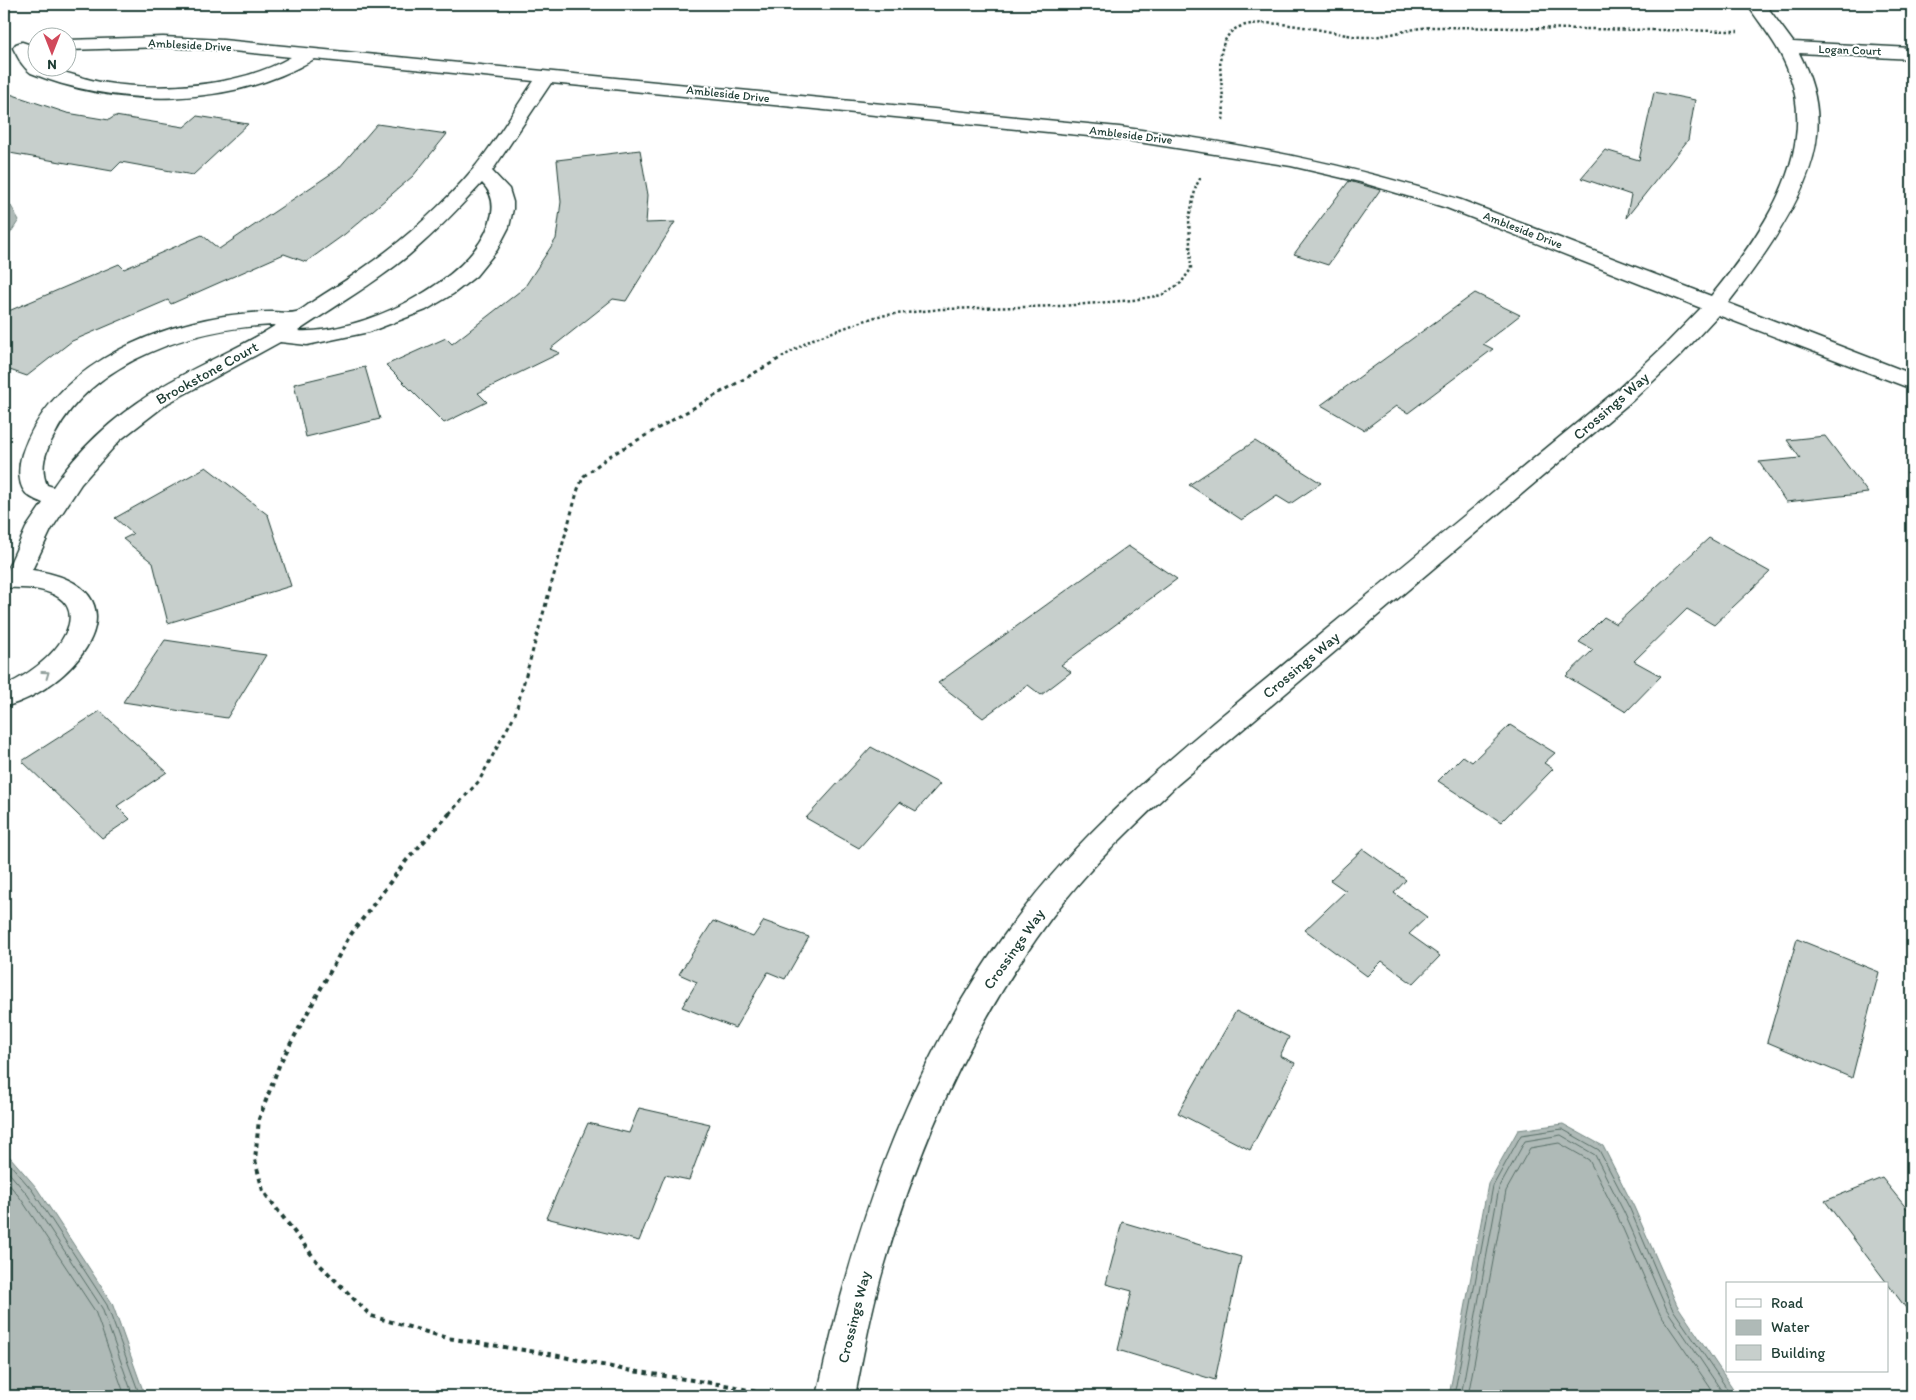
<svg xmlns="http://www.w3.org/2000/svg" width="1916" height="1400" font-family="Itim,sans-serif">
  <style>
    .water { fill: #afbab7; stroke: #758883 }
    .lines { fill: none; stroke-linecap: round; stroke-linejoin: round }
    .shore { stroke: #596f68; stroke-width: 1 }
    .building { fill: #c7cfcc; stroke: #1f3d34 }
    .minor-casing { stroke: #1f3d34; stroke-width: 3 }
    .path-far2 { stroke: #1f3d34; stroke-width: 2.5; stroke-dasharray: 2.5 2.5; stroke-linecap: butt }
    .path-far1 { stroke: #1f3d34; stroke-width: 3; stroke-dasharray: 4 4; stroke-linecap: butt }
    .path { stroke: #1f3d34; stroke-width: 4; stroke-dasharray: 4.5 4.5; stroke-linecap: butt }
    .minor { fill: #fff; fill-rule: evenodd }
    .oneway { stroke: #8f9e9a }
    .labels { text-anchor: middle; stroke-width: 4; stroke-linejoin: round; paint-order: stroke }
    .far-street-label { font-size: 12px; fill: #1f3d34; stroke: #fff }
    .street-label { font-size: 15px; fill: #1f3d34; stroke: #fff }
  </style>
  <rect width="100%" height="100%" fill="#fff"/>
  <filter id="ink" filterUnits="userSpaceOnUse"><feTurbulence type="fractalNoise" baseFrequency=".02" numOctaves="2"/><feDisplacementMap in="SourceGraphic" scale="10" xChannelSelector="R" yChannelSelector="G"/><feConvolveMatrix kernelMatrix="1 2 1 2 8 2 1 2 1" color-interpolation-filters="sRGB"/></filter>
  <g filter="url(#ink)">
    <path class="water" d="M4,206H11L19,220L4,243Z
      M1563,1124L1603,1146L1634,1207L1677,1305L1738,1396H1449L1488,1184L1518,1130Z
      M4,1150L36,1187L112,1303L145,1396H4Z"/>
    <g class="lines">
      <path class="shore" d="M4,1157L32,1190L107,1305L140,1396
        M4,1167L27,1194L102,1308L133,1396
        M4,1178L21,1199L95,1311L125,1396
        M1454,1396L1493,1186L1521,1135L1562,1129L1599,1150L1630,1209L1672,1308L1732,1396
        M1461,1396L1499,1188L1525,1141L1561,1135L1595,1155L1624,1212L1667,1310L1725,1396
        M1468,1396L1506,1191L1530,1148L1559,1143L1589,1160L1617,1215L1660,1314L1716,1396"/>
    </g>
    <path class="building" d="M4,92L67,113L109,120L115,116L184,127L197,116L248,124L193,175L121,162L112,171L4,152Z
      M1654,92L1695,100L1688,140L1626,218L1631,195L1581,178L1605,150L1639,160Z
      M377,124L447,134L413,176L345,234L306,262L284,254L171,304L168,300L72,341L27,376L4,368V313L119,264L124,269L202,235L219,249L338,169Z
      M640,150L648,195L646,223L675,222L626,301L613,299L550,349L560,353L478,393L487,402L444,423L386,365L446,338L452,344L524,288L556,239L561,202L557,160Z
      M1349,181L1380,190L1328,265L1294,254Z
      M1475,293L1520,315L1483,344L1493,349L1408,413L1396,406L1364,430L1321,405Z
      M365,367L380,419L306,437L294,384Z
      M1825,436L1868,493L1786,502L1759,462L1800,458L1787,440Z
      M1255,441L1321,483L1290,504L1277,496L1242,520L1189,485Z
      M206,467L268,515L291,586L168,623L153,563L123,539L133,534L115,518Z
      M1709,538L1770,572L1714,625L1687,609L1634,661L1661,676L1626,712L1566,676L1593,650L1579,642L1604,617L1616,624Z
      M1128,546L1177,579L1061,665L1071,672L1041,695L1028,685L983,718L938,683Z
      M165,640L266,655L227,718L123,702Z
      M100,711L167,772L117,806L130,819L102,838L22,761Z
      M1510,725L1555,753L1544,763L1553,769L1501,822L1438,781L1463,756L1472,762Z
      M871,747L940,784L916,811L900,802L859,848L806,818Z
      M1363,849L1406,880L1394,893L1427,917L1409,934L1440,956L1413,984L1382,961L1367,976L1305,930L1346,891L1330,880Z
      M713,921L753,937L764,921L809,937L785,979L768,972L735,1028L682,1007L697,982L679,974Z
      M1797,939L1879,972L1852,1078L1767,1042Z
      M1236,1011L1289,1037L1280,1056L1295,1063L1250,1150L1178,1113Z
      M639,1108L710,1124L689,1180L665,1175L639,1241L546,1218L588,1123L629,1133Z
      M1882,1178L1912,1215V1316L1825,1201Z
      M1122,1222L1241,1257L1215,1380L1118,1350L1132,1291L1106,1284Z"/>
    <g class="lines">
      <defs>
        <path id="minor" d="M1747,4H1765L1793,42L1912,48V59L1799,53C1812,78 1820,106 1817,134C1813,190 1762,260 1728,303L1912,374V389L1718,315L1680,356L1633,400L1178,784C1139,821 1099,858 1065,900C981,1007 924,1130 886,1260C872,1305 864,1351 855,1396H817C852,1234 905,1073 1003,937C1082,825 1189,743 1294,656C1401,567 1509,479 1617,390L1664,346L1701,308L1447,208L1360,182L1291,166L1119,139L551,83L492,171L509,189L513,202V209L509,227L497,250L476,276L453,294L426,310L369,332L307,345L280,342L168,403L120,440L81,484L51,530L32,570C152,587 80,687 4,707V686C70,657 111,583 4,588V570H7L26,528L43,503C39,501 33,499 29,496C17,488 18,467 22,454C50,371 144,329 224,316C240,314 257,312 273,312C280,312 289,314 296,312C301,311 307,305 312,302C328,291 346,281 362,269C403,241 442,206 474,168C496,141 514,110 534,81L314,59C233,108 117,108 31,73C22,67 18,57 13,48L16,44L22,42L28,44L38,60V68C59,68 79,78 100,82C158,92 240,87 291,57L223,50L163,47L68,50V40L163,37L223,40L1119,127C1238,143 1346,163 1461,200L1711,296C1759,237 1818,156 1790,76C1781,48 1763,28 1747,4ZM482,183C493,194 495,206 490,221C472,283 358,335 298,331C335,306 374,284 409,255C435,233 459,208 482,183ZM276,325C236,351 191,367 152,393C114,417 78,450 53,487L47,485C39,467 46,450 55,434C94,359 197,327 276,325Z"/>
      </defs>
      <use href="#minor" class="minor-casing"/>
      <path class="path-far2" d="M1223,120C1227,93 1210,54 1231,32C1252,12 1326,32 1353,36C1382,41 1407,27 1435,27C1536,28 1637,30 1738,31
        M782,357L813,339L878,316L941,309L1062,306L1133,300L1162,295L1181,283L1191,269L1189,219L1196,186L1201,177"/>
      <path class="path-far1" d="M449,814L479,781L515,714L578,489L584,476L608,457L784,356"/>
      <path class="path" d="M450,813L406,861L349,937L280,1063L259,1119L255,1160L263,1191L318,1263L371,1316L447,1338L549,1354L626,1370L731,1386L756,1392L755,1396"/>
      <use href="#minor" class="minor"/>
    </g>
    <defs><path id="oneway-chevron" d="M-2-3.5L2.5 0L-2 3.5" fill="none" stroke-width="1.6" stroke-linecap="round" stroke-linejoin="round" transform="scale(1.25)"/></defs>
    <use class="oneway" href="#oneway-chevron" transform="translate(46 674) rotate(-36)"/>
  </g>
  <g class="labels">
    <g class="far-street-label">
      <text transform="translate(190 45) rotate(3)" y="4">Ambleside Drive</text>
      <text transform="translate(1850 50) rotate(2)" y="4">Logan Court</text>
      <text transform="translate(728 94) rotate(6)" y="4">Ambleside Drive</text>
      <text transform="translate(1131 135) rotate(7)" y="4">Ambleside Drive</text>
      <text transform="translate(1523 230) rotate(21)" y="4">Ambleside Drive</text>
    </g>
    <g class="street-label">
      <text transform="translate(207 373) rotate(-29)" y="5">Brookstone Court</text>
      <text transform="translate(1611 406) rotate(-41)" y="5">Crossings Way</text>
      <text transform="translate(1301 665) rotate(-40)" y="5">Crossings Way</text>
      <text transform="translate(1014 949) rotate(-55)" y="5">Crossings Way</text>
      <text transform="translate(854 1317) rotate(-76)" y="5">Crossings Way</text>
    </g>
  </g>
  <rect width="1916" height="1400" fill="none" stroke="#fff" stroke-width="20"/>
  <rect x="10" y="10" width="1896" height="1380" fill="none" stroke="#1f3d34" stroke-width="2" filter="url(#ink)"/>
  <rect x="1726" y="1282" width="162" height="90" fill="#ffffff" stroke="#a5b1ae"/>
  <rect x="1736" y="1299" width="25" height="8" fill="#ffffff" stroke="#a5b1ae"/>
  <text x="1771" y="1308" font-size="15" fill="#1f3d34">Road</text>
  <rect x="1736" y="1320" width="25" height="15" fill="#afbab7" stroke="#a5b1ae"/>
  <text x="1771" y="1332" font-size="15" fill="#1f3d34">Water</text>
  <rect x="1736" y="1345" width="25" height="15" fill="#c7cfcc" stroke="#a5b1ae"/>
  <text x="1771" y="1358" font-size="15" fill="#1f3d34">Building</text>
  <g transform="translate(52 52) rotate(180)"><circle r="24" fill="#ffffff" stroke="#a5b1ae"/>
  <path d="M0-4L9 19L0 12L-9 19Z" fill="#d1495b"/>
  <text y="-8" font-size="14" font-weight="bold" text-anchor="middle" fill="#1f3d34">N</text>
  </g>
</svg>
